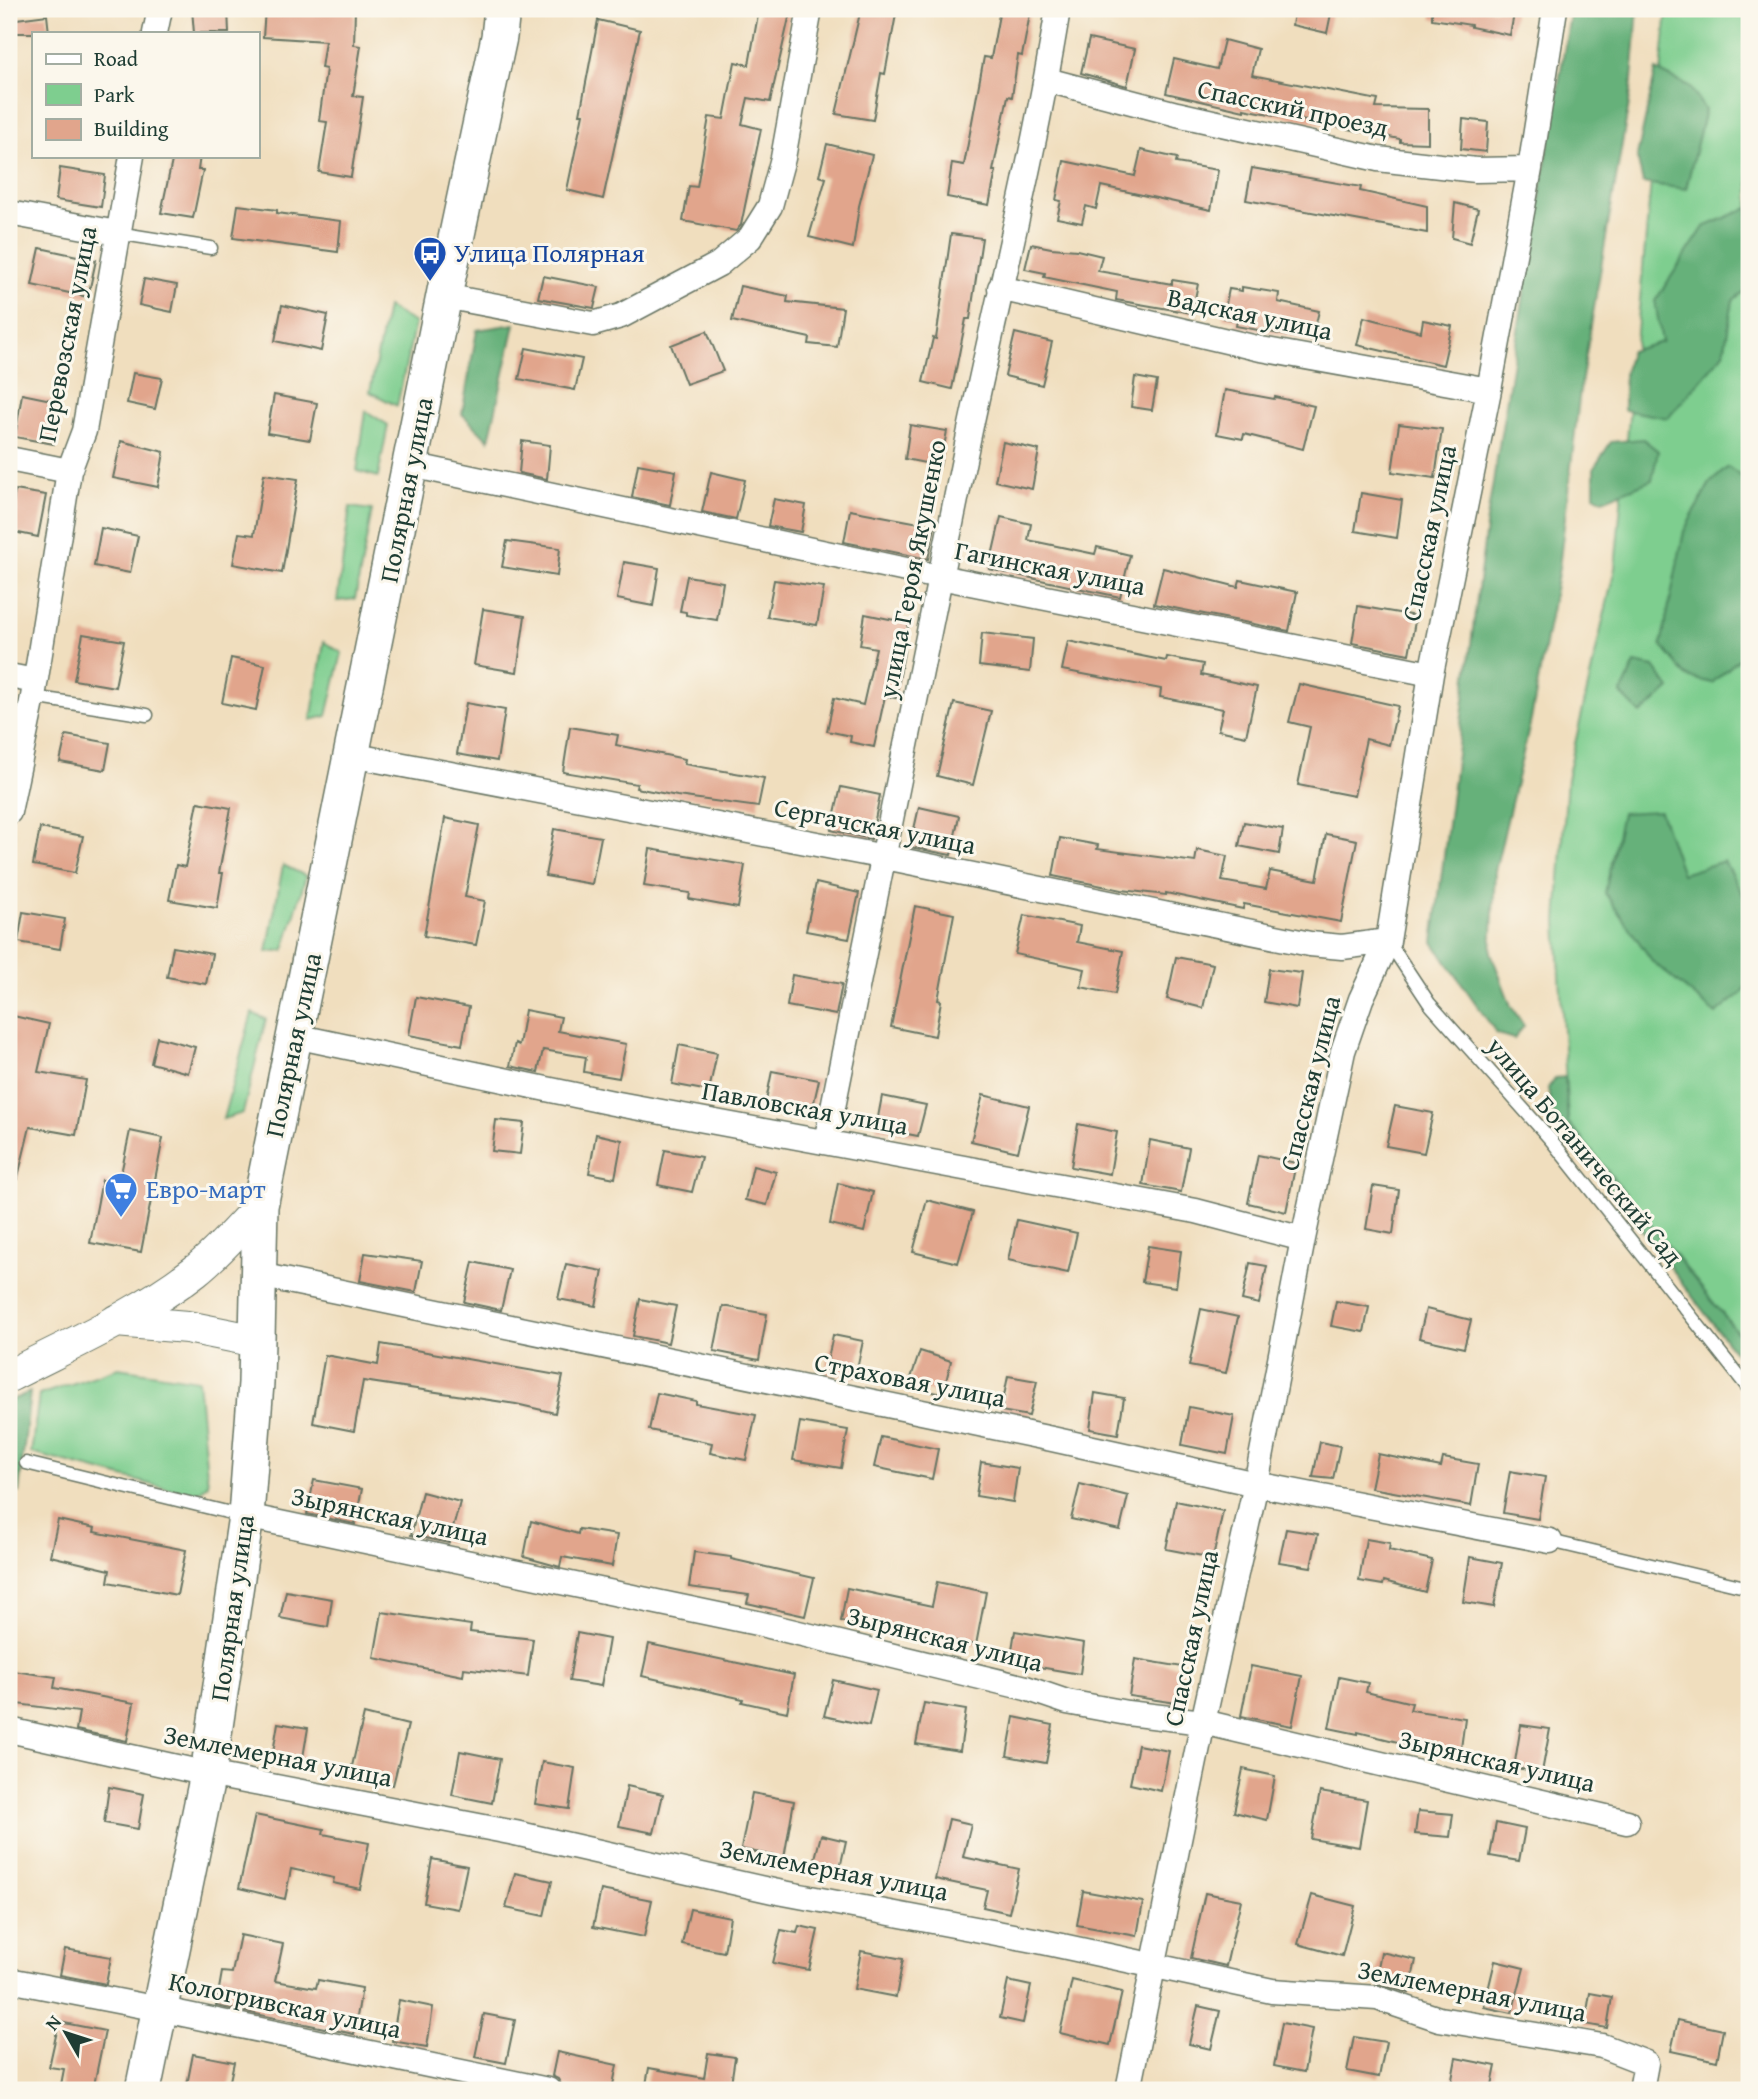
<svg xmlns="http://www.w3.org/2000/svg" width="1758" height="2099" font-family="'Gentium Book Plus',serif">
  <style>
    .green { fill: #7ece8f; stroke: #4e8662; stroke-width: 2 }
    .forest { fill: #66b17a; stroke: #427757; stroke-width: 2 }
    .building { fill: #e1a58c }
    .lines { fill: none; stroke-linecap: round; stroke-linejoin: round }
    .service-casing { stroke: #687564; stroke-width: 15 }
    .minor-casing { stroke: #687564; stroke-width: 27 }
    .tertiary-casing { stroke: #687564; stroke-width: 34 }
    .secondary-casing { stroke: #687564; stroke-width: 38 }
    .service { stroke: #fff; stroke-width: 12 }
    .minor { stroke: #fff; stroke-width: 24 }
    .tertiary { stroke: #fff; stroke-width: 32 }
    .secondary { stroke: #fff; stroke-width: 35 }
    .labels { text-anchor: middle; stroke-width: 6; stroke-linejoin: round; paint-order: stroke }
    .street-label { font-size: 26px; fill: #1f3d34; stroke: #fbf7ec }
    .transit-label { font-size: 26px; fill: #164399; stroke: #fbf7ec; text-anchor: start }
    .shop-label { font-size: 26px; fill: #366cbe; stroke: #fbf7ec; text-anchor: start }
  </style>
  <rect width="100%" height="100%" fill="#fbf7ec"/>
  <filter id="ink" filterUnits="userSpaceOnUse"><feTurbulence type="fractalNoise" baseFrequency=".0143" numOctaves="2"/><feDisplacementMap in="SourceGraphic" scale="14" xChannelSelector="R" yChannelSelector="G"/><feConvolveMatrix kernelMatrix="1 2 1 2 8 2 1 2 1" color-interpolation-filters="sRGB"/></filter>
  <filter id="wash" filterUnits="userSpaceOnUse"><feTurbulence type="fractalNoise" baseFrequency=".00686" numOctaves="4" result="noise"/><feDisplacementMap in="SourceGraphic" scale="28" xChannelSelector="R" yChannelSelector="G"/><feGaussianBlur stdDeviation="1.57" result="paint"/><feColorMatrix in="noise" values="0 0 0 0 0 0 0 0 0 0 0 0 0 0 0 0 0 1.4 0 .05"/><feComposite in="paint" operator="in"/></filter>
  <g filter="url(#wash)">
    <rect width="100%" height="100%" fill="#f0debe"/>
    <path class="green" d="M1667,9H1749V1347L1568,1122L1557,921L1567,779L1615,568Z
      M387,307L415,323L397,406L370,392Z
      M366,411L388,425L378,477L357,471Z
      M350,507L372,510L355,599L337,601Z
      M324,642L342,653L327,716L311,720Z
      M283,865L306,876L284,950L267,952Z
      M252,1013L266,1019L243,1113L223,1119Z
      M118,1368L198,1380L208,1484L195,1496L31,1453L39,1395Z"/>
    <path class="forest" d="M1571,9H1638L1631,91L1580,390L1559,568L1531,720L1495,871L1491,953L1511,1006L1524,1026L1514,1039L1497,1034L1433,942L1487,519Z
      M1656,70L1689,86L1705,110L1686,189L1643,183L1637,156Z
      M1748,208L1749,288L1733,300L1724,353L1668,418L1624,410V375L1630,351L1662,342L1655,301L1704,227Z
      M515,324L489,440L462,414L477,330Z
      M1643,439L1658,451L1652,480L1603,500L1594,495V468L1611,442Z
      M1728,467L1749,482V650L1712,683L1687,677L1661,645L1684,531L1710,483Z
      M1635,663L1654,667L1670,689L1641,714L1621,694Z
      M1660,811L1682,874L1724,861L1749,906V981L1742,993L1716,1014L1653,962L1605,893L1622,813Z
      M1565,1077L1568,1122L1749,1347V1371L1551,1111L1548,1088L1555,1078Z
      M30,1392L19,1492L9,1490V1401Z"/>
    <g id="blocks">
      <path class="building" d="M192,9H228L229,33H194Z
        M265,9H355L354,45L361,46L353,96L363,97L351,177L319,172L327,122L319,121L326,69L321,68L325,41L263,37Z
        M759,9H791L770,102L748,98L742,124L761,129L741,225L736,231L683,221L689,186L697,187L709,117L724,119L735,62L749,65Z
        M861,9H897L885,74L881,73L873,120L836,114Z
        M1000,9L1030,14L1022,56L1018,55L1012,97L1008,96L993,171H996L989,205L947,197L952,163L964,165L984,57L991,58Z
        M1295,9H1332L1327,33L1292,25Z
        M1432,9H1515L1510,35L1471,27V25L1432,19Z
        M47,15L49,33H9V20Z
        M598,20L640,30L603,199L567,190L583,114H580Z
        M1089,39L1135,49L1127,86L1081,73Z
        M1224,40L1258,49L1252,75L1378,100L1376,108L1428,109V143L1400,142V139L1244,109V111L1166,93L1174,59L1217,69Z
        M1463,119L1488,122L1486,152L1461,149Z
        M827,144L872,155L859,206L853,248L809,237L826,178L819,176Z
        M1141,150L1177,158L1176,163L1218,170L1211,210L1101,186L1096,209L1086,206L1082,223L1057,218L1061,201L1056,200L1064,161L1135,176Z
        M173,156H200L198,170H203L193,218L161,213Z
        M60,168L105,175L101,207L56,200Z
        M1252,168L1361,187L1360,191L1427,206V233L1246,200Z
        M1455,203L1478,209L1470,243L1452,238Z
        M238,205L277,210V213L341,221L338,252L233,238Z
        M951,234L982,238L970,319H966L952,389L923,382L933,338L936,339Z
        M1031,244L1051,248L1077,250L1102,256L1098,271L1172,284V280L1198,284L1192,313L1116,300L1117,292L1044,277L1045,273L1025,269Z
        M40,248L96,260L88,297L32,285Z
        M543,276L599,287L594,308L538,298Z
        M144,279L177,285L172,312L139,305Z
        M740,286L788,296L787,302L843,308L837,347L809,344L810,338L732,321Z
        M1242,287L1279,293L1278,302L1319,311L1312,340L1236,326L1237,320L1223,318L1229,289L1242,291Z
        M282,305L328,315L321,351L275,341Z
        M1364,317L1421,332L1423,320L1452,326L1443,365L1357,345Z
        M707,331L723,371L686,384L671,345Z
        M1015,333L1052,342L1042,385L1005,376Z
        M526,348L582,359L575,390L519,379Z
        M133,373L162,378L155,409L127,403Z
        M1135,377L1157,381L1152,410L1131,407Z
        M1225,390L1274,399L1275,397L1314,406L1303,449L1244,434L1243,439L1217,434Z
        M22,394L61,402L54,444L15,437Z
        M274,395L317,403L310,440L267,433Z
        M1399,424L1442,429L1435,478L1392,472Z
        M910,425L947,431L940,466L905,459Z
        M121,441L164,452L158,487L113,478Z
        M522,441L550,445L547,479L519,473Z
        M1003,442L1039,450L1032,489L995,481Z
        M638,464L676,471L670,505L632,497Z
        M711,472L745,480L736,519L702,512Z
        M264,474L298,479L282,573L233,564L239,533L254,535Z
        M15,490L46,495L38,537L9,531Z
        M1361,493L1402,500L1397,538L1355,531Z
        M774,499L806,505L801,532L768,526Z
        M850,510L935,526L928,559L844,542Z
        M1001,517L1031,524L1028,540L1095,554L1097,547L1130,555L1120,597L989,569Z
        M101,528L138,536L130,573L94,566Z
        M507,541L560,548L557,576L502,567Z
        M624,562L659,568L653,606L617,599Z
        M1163,568L1238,587L1240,580L1297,592L1289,631L1154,604Z
        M687,576L723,582L717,620L686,615V612L680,611Z
        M774,580L824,587L817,625L767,617Z
        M1358,606L1416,616L1409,654L1352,643Z
        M483,609L525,616L517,672L474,665Z
        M865,614L909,623L896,698L885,696L874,747L850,742L851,736L827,731L834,698L863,705L876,648L860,645Z
        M982,633L1033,639L1030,672L979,666Z
        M83,634L124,641L115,687L74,680Z
        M1068,641L1166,661L1167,657L1203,664L1201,675L1257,687L1246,736L1218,730L1223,709L1160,697L1161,689L1062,670Z
        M231,658L265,665L256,710L222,703Z
        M1299,684L1398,706L1389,745L1366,739L1354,796L1298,785L1310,727L1289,722Z
        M466,703L505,710L497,761L457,754Z
        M954,703L991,711L973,785L937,776Z
        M570,727L618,735L616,745L685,759L684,764L764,778L758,807L677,796L636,788L637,784L563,772Z
        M66,735L110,743L105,770L60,762Z
        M841,787L880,795L871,839L831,830Z
        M198,802L231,808L219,873H223L217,908L169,900L176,865L185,867Z
        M919,807L959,816L951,855L910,847Z
        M445,818L479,825L465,897L485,901L476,945L424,936Z
        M1244,822L1283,829L1279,854L1239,846Z
        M40,828L83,836L75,873L33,865Z
        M554,829L601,837L592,884L545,876Z
        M1326,834L1357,840L1341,922L1244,904L1243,909L1166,893V895L1122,890L1053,876L1060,838L1098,845L1097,849L1195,862L1197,850L1227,856L1222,881L1266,889L1270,871L1317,880Z
        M650,849L745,865L738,908L689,899L690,893L644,886Z
        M816,883L859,893L849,939L806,931Z
        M915,906L954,914L938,1000L941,1001L935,1036L891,1027Z
        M23,912L65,919L60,949L18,942Z
        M1024,915L1080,926L1077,942L1123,951L1115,994L1081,987L1085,969L1015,954Z
        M173,947L212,954L206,984L167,977Z
        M1176,957L1213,964L1203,1008L1167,999Z
        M1269,969L1302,973L1297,1008L1264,1002Z
        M792,975L842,984L836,1015L787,1006Z
        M416,997L469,1007L462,1045L409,1035Z
        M525,1010L561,1017L558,1031L626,1044L619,1078L584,1072L586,1057L543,1050L538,1072L510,1066L515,1043L519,1045Z
        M9,1015L49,1024L38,1072L86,1080L76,1135L30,1127L17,1181L9,1180Z
        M157,1037L195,1047L188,1073L151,1063Z
        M679,1045L717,1053L709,1091L672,1084Z
        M772,1071L819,1080L812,1111L766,1101Z
        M983,1095L1029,1106L1018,1152L971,1141Z
        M882,1096L926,1105L918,1136L876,1128Z
        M1395,1106L1433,1113L1424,1153L1386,1146Z
        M496,1120L524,1123L520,1154L492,1151Z
        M1078,1124L1117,1132L1110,1174L1071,1167Z
        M130,1131L163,1138L141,1252L90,1243L102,1180L119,1183Z
        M596,1134L622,1140L615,1178L589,1173Z
        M1150,1140L1189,1148L1181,1192L1143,1185Z
        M665,1150L701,1157L692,1192L658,1185Z
        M1258,1155L1296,1163L1286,1212L1248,1203Z
        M753,1166L776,1172L767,1205L745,1200Z
        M838,1183L873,1192L864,1232L830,1224Z
        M1373,1186L1399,1190L1393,1234L1366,1229Z
        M927,1200L973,1212L958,1263L913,1252Z
        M1017,1220L1077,1233L1068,1273L1008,1260Z
        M1148,1246L1181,1251L1176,1287L1142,1282Z
        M365,1253L422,1261L416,1292L360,1281Z
        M473,1262L510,1270L501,1310L464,1302Z
        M1250,1263L1267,1266L1259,1304L1242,1300Z
        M566,1264L603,1271L596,1306L558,1299Z
        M640,1299L676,1306L668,1343L633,1336Z
        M1336,1301L1369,1307L1364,1332L1331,1326Z
        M723,1306L767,1314L759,1360L714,1351Z
        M1201,1309L1238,1317L1226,1373L1189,1366Z
        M1426,1309L1471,1320L1464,1348L1419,1338Z
        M833,1335L863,1341L855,1378L825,1373Z
        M381,1344L563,1376L555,1413L516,1404L363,1381L354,1431L313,1423L325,1355L378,1365Z
        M920,1351L951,1361L943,1394L908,1387Z
        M1008,1376L1037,1381L1029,1416L1001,1411Z
        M657,1393L696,1401V1404L756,1415L746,1460L710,1453L712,1443L649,1430Z
        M1095,1393L1124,1398L1118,1434L1090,1429Z
        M1189,1407L1234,1416L1227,1454L1182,1445Z
        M800,1422L848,1430L841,1468L793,1460Z
        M881,1437L938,1449L932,1479L874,1467Z
        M1320,1442L1340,1446L1333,1479L1313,1477Z
        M1378,1454L1441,1467L1443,1458L1478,1464L1471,1506L1371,1488Z
        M981,1462L1018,1468L1013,1502L976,1496Z
        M1510,1471L1545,1477L1538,1519L1503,1513Z
        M314,1480L362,1489L355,1524L307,1514Z
        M1080,1484L1128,1496L1120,1530L1071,1519Z
        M422,1492L460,1502L449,1543L411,1535Z
        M1176,1501L1223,1511L1213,1558L1166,1549Z
        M58,1520L95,1528L94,1532L186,1550L177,1595L108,1582L110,1570L50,1556Z
        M531,1521L578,1534L579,1529L617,1535L612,1566L562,1557L560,1567L524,1557Z
        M1286,1529L1318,1534L1311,1567L1279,1562Z
        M1366,1539L1390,1543L1389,1550L1432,1560L1425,1592L1384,1581L1383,1585L1359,1581Z
        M694,1552L731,1557V1559L814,1578L805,1616L747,1603L749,1595L689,1587Z
        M1470,1557L1502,1563L1494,1607L1463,1602Z
        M937,1582L986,1592L976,1645L909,1632L908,1636L841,1621L847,1588L932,1606Z
        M286,1591L332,1599L328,1627L280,1618Z
        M382,1612L471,1625L470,1632L533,1639L528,1676L464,1668L463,1676L374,1658Z
        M1015,1631L1084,1643L1080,1674L1010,1662Z
        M577,1633L609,1639L601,1686L569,1681Z
        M649,1644L794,1675L787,1712L742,1702L743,1699L642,1676Z
        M1135,1659L1183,1667L1177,1703L1129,1696Z
        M1251,1666L1302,1676L1292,1726L1241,1716Z
        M13,1671L56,1677L54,1688L134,1703L127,1741L76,1730L79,1712L9,1703Z
        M1339,1677L1368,1683L1366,1692L1412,1703L1410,1710L1465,1718L1460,1756L1426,1751V1749L1358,1732V1734L1329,1728Z
        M833,1680L877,1690L869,1726L824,1716Z
        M924,1703L966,1710L960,1751L916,1744Z
        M364,1714L408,1725L393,1785L350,1775Z
        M1014,1717L1053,1725L1046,1763L1007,1756Z
        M278,1723L308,1728L301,1769L271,1764Z
        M1521,1725L1550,1729L1542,1772L1514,1768Z
        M1138,1745L1169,1751L1161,1791L1130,1784Z
        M460,1751L500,1759L492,1803L452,1795Z
        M542,1762L575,1768L569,1809L535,1804Z
        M1243,1769L1275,1776L1267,1820L1234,1812Z
        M627,1786L663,1794L654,1833L619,1826Z
        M109,1787L144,1794L138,1829L104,1823Z
        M1320,1792L1367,1800L1359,1847L1311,1839Z
        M752,1793L794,1801L784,1858L741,1849Z
        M1418,1811L1453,1814L1450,1837L1415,1834Z
        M255,1815L324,1829L323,1834L369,1843L360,1889L333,1883L334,1878L291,1869L285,1899L239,1888Z
        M949,1819L971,1824L963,1857L1019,1869L1009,1913L983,1907L987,1890L935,1879Z
        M1496,1823L1525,1829L1519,1861L1490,1856Z
        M821,1835L846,1841L838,1877L812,1870Z
        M432,1859L467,1866L458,1909L424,1903Z
        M515,1873L552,1881L544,1916L506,1908Z
        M601,1890L652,1900L644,1937L593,1927Z
        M1083,1891L1143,1902L1137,1936L1077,1925Z
        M1205,1893L1241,1900L1226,1966L1191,1958Z
        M1312,1895L1355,1906L1342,1956L1298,1944Z
        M690,1909L730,1917L724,1952L682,1944Z
        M799,1926L818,1930L809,1970L773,1963L781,1930L797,1933Z
        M240,1935L283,1944L275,1981L316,1988L318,1980L362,1988L354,2034L216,2006L222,1972L232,1973Z
        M65,1949L111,1957L106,1984L60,1975Z
        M861,1951L903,1959L896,1997L854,1989Z
        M1381,1952L1416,1960L1409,1993L1375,1983Z
        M1495,1961L1524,1968L1512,2013L1484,2007Z
        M1072,1980L1122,1992L1110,2045L1060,2033Z
        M1008,1981L1031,1986L1023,2023L1000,2018Z
        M1590,1993L1612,1997L1607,2028L1585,2024Z
        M399,2000L433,2007L427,2047L392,2041Z
        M1198,2006L1220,2011L1211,2049L1189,2044Z
        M484,2014L515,2020L506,2063L475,2057Z
        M1678,2020L1723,2030L1717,2061L1671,2051Z
        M59,2022L105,2031L93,2090H60L64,2069L49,2067Z
        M1282,2023L1312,2029L1304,2072L1274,2066Z
        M1354,2037L1386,2042L1379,2077L1347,2071Z
        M557,2052L617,2065L612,2090H584L562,2086L558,2079L552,2076Z
        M708,2053L735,2057L730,2090H645L649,2068L704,2078Z
        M193,2054L234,2062L228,2090H186Z
        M1456,2058L1496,2066L1491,2090H1450Z"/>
    </g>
  </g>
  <g filter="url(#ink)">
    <use href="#blocks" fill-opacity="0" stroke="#687564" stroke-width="2"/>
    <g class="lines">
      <defs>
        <path id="service" d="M117,233L211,248
          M33,697L147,715
          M1388,941L1429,1003L1551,1140L1749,1389
          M26,1463L243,1516
          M1550,1541L1749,1588"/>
        <path id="minor" d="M155,33L160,9
          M1047,80L1177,114L1378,159L1476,170L1530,169
          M9,213L117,233
          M1000,288L1261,349L1489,390
          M444,296L593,324L621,316L719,264L750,238L770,206L783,158L810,9
          M9,459L69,471
          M411,465L925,574L1431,674
          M9,676L35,681
          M351,755L885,857L1310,944L1342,947L1388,941
          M9,812L33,697L69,471L84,431L132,156
          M295,1036L613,1103L1196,1211L1303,1239
          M826,1142C874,906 920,671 969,435C999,293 1035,152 1058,9
          M259,1275L1052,1439L1256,1484L1550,1541
          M246,1516L757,1623L1026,1688L1067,1702L1127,1713L1203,1722L1627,1822
          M9,1730L208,1774L515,1833L773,1891L1034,1940L1272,1991L1377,1998L1439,2019L1602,2046L1646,2063L1641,2090
          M9,1980L159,2009L548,2090
          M1128,2090L1203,1722L1256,1484L1303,1239L1343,1051L1361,999L1388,941L1431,674L1489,390L1530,169L1555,9"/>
        <path id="tertiary" d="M116,1321L187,1327L257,1341
          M9,1376C71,1344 140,1314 195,1271C219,1252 239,1228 260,1206"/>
        <path id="secondary" d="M143,2090L208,1774L246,1516L256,1383L260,1206L446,286L499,37L502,9"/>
      </defs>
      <use href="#service" class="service-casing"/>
      <use href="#minor" class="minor-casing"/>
      <use href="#tertiary" class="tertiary-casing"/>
      <use href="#secondary" class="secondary-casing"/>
      <use href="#service" class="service"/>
      <use href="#minor" class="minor"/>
      <use href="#tertiary" class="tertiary"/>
      <use href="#secondary" class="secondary"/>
    </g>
  </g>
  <defs>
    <symbol id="bus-pin" viewBox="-11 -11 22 30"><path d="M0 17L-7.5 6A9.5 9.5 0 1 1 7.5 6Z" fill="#1a4fb4" stroke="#fbf7ec"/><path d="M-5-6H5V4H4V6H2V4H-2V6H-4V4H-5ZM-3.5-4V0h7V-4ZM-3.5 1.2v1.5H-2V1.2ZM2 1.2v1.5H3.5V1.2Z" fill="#fff"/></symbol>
    <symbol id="supermarket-pin" viewBox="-11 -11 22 30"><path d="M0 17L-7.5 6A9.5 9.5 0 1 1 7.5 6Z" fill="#3f7fe0" stroke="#fbf7ec"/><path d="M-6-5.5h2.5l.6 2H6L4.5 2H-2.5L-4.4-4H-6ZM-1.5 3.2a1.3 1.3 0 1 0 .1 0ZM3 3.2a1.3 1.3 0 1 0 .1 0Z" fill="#fff"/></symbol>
  </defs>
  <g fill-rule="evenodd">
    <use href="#bus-pin" x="411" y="234" width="38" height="52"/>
    <use href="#supermarket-pin" x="102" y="1170" width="38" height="52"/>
  </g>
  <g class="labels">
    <g class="street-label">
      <text transform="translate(1293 108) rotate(12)" y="9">Спасский проезд</text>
      <text transform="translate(1250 314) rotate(12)" y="9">Вадская улица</text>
      <text transform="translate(67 334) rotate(-79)" y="9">Перевозская улица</text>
      <text transform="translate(406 490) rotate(-79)" y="9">Полярная улица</text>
      <text transform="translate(1429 533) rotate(-78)" y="9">Спасская улица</text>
      <text transform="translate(1050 568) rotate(11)" y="9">Гагинская улица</text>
      <text transform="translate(912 569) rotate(-79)" y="9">улица Героя Якушенко</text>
      <text transform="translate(875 826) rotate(11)" y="9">Сергачская улица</text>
      <text transform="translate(293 1045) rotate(-78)" y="9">Полярная улица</text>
      <text transform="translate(1310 1083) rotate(-76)" y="9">Спасская улица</text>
      <text transform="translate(805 1108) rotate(10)" y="9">Павловская улица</text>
      <text transform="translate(1585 1151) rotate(50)" y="9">улица Ботанический Сад</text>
      <text transform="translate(910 1380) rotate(11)" y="9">Страховая улица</text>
      <text transform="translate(390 1516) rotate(12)" y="9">Зырянская улица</text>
      <text transform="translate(232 1608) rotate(-82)" y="9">Полярная улица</text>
      <text transform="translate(1191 1638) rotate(-78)" y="9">Спасская улица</text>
      <text transform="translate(945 1639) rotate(14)" y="9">Зырянская улица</text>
      <text transform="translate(278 1756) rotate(11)" y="9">Землемерная улица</text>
      <text transform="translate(1497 1761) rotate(13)" y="9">Зырянская улица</text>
      <text transform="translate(834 1870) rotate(11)" y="9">Землемерная улица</text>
      <text transform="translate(1472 1991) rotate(11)" y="9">Землемерная улица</text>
      <text transform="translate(285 2005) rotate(12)" y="9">Кологривская улица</text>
    </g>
    <g class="transit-label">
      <text x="454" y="262">Улица Полярная</text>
    </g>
    <g class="shop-label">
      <text x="146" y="1198">Евро-март</text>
    </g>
  </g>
  <rect width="1758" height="2099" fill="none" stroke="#fbf7ec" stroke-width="35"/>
  <rect x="32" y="32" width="228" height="126" fill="#fbf7ec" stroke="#a3ada2" stroke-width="2"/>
  <rect x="46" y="54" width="35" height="10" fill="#ffffff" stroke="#a3ada2" stroke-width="2"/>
  <text x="94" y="66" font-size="21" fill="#1f3d34">Road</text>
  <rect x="46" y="84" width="35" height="21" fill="#7ece8f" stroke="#a3ada2" stroke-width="2"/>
  <text x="94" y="102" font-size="21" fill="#1f3d34">Park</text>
  <rect x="46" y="119" width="35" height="21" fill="#e1a58c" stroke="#a3ada2" stroke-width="2"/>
  <text x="94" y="136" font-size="21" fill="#1f3d34">Building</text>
  <g transform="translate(66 2033) rotate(309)" stroke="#fbf7ec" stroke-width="5" paint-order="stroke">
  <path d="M0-5L12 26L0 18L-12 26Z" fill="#1f3d34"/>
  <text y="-10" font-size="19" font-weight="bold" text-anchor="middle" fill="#1f3d34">N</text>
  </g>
</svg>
